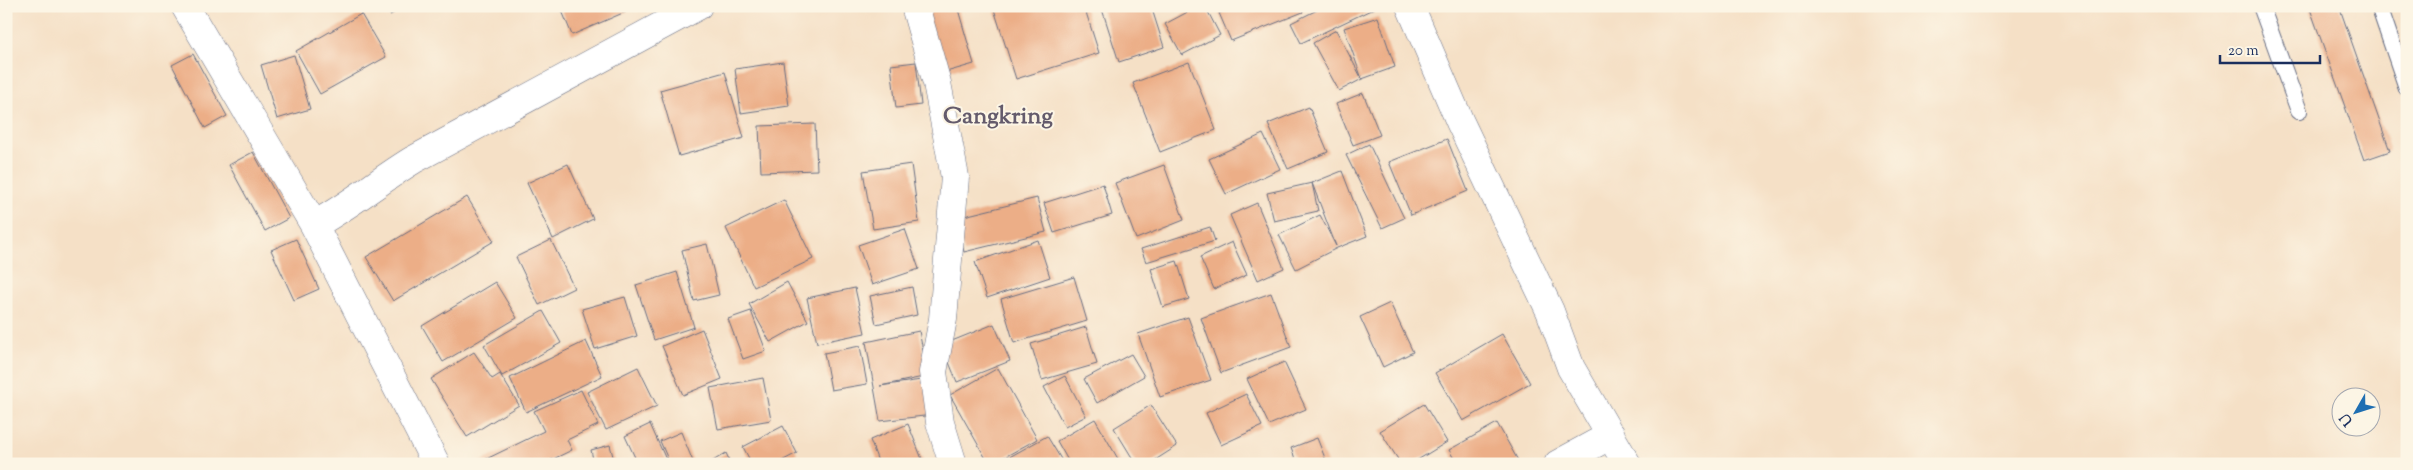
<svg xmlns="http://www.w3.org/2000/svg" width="2413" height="470" font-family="'Sorts Mill Goudy',serif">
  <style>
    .building { fill: #ecae87 }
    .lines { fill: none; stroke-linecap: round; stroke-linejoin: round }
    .lane-casing { stroke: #676d82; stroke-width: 18 }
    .street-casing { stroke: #676d82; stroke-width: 29 }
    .lane { stroke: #fff; stroke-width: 16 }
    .street { stroke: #fff; stroke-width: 28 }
    .labels { text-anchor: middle; stroke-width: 4; stroke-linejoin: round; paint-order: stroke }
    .quarter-label { font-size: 24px; font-weight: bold; fill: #645b6c; stroke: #fcf5e5 }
  </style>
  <rect width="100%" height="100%" fill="#fcf5e5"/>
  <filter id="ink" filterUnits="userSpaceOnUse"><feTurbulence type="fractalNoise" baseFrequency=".02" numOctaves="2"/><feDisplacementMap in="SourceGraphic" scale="10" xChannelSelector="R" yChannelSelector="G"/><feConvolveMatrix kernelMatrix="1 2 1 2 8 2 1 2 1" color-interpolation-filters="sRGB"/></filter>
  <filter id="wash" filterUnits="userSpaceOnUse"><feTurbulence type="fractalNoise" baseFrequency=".0096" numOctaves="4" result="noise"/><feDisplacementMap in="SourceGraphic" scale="20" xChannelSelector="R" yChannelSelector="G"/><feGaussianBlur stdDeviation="1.12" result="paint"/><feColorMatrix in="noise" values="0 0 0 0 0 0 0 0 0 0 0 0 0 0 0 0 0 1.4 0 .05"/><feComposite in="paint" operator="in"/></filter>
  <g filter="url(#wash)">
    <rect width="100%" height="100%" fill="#f5e0c6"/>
    <g id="blocks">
      <path class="building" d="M385,6H406L390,15Z
        M560,6H639L572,35Z
        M950,6H957L974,64L939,74L922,14Z
        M993,6H1084L1099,53L1016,79Z
        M1101,6H1151L1164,47L1119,62Z
        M1199,6H1205L1220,35L1182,55L1165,24Z
        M1235,6H1300L1303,12L1231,41L1219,13Z
        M1325,6H1374L1375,8L1301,43L1291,23Z
        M2309,6H2339L2390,151L2364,160Z
        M361,14L386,57L320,94L296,51Z
        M1378,17L1395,67L1362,79L1344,28Z
        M1336,30L1362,79L1339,91L1313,43Z
        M193,54L227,116L205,128L172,65Z
        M294,55L310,109L277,119L261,65Z
        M783,62L789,106L741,113L735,69Z
        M916,62L921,105L896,108L891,65Z
        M1189,62L1216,130L1160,152L1133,83Z
        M725,72L744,138L679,156L660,90Z
        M1363,93L1380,135L1353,145L1336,104Z
        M1309,107L1328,152L1288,169L1268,124Z
        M815,124L817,170L761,172L759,126Z
        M1263,134L1280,169L1226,194L1209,159Z
        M1447,139L1468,191L1411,215L1389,162Z
        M1369,144L1404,218L1382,228L1346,155Z
        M253,152L289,218L265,231L229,165Z
        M568,164L593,219L553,239L527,183Z
        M911,164L919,222L873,229L863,171Z
        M1164,165L1184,220L1136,239L1115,183Z
        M1342,171L1367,236L1337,248L1296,269L1279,235L1320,215L1336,246L1312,183Z
        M1312,183L1318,211L1274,221L1267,193Z
        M1103,184L1112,215L1054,233L1044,203Z
        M467,197L494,241L393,301L366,257Z
        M1037,198L1046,232L964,252L956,218Z
        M784,200L813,259L754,287L726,228Z
        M1257,203L1284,268L1258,280L1230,215Z
        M1210,227L1215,241L1146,262L1141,249Z
        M905,229L919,269L872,285L858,245Z
        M296,239L319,289L294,300L271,250Z
        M551,240L574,288L539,305L516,257Z
        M1038,240L1050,277L987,298L975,262Z
        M1232,242L1247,275L1214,289L1200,257Z
        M707,244L719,295L694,301L682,250Z
        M1177,261L1189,299L1163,307L1151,269Z
        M677,272L694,327L654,340L636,285Z
        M1074,277L1087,321L1014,343L1001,299Z
        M495,282L517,318L443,362L422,326Z
        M787,282L808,321L770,342L749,304Z
        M912,287L917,315L876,324L870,296Z
        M855,288L865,333L817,343L807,298Z
        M1271,293L1291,347L1221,373L1201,318Z
        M625,297L637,336L595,349L582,309Z
        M1390,303L1413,352L1383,367L1360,317Z
        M543,311L561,343L502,376L484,345Z
        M751,311L766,351L743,359L728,319Z
        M1188,317L1211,380L1160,397L1138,334Z
        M994,324L1010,361L957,382L942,345Z
        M1086,327L1097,364L1042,380L1031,344Z
        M702,329L722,379L683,395L662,346Z
        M919,331L928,376L880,386L928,379L933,415L880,421L866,342Z
        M1502,334L1530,383L1463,421L1435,373Z
        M586,341L602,376L526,412L510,378Z
        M860,346L867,384L831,390L824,353Z
        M474,352L492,379L500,374L519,405L467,437L431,379Z
        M1131,354L1144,376L1097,403L1084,379Z
        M1284,362L1306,409L1269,425L1247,379Z
        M638,367L657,406L606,430L587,392Z
        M998,368L1037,439L992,464H989L950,395Z
        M1065,376L1086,416L1065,427L1044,387Z
        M763,378L771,420L718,429L710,388Z
        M581,390L598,425L567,440L572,450L543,464H476L544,431L534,411Z
        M1246,394L1262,426L1221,445L1206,413Z
        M1424,404L1447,442L1411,464H1401L1380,431Z
        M1151,405L1177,446L1149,464H1136L1114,428Z
        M1095,419L1121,464H1070L1057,441Z
        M1497,423L1520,464H1457L1449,450Z
        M650,424L668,464H638L625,436Z
        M908,424L924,464H879L870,440Z
        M783,426L797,453L776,464H752L743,447Z
        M681,432L694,464H670L660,441Z
        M1047,436L1064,464H997Z
        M1317,438L1327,463L1297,464L1291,448Z
        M610,445L615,464H594L591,450Z
        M726,453L731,464H708Z"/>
    </g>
  </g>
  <g filter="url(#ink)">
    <use href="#blocks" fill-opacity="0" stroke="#676d82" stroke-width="1"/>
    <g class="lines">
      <defs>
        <path id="lane" d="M2261,6L2299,111
          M2379,6L2407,88"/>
        <path id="street" d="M185,6L314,225L436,464
          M915,6L937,83L955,177L943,319L933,372L940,422L953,464
          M1410,6L1460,122L1550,311L1571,368L1627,464
          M314,225C349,206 380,180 413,160L698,6
          M1558,464L1611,435"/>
      </defs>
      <use href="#lane" class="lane-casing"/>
      <use href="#street" class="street-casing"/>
      <use href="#lane" class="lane"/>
      <use href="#street" class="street"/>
    </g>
  </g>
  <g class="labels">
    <g class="quarter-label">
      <text x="998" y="123">Cangkring</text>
    </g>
  </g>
  <rect width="2413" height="470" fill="none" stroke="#fcf5e5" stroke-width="25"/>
  <g transform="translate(2356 412) rotate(231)"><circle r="24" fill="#fcf5e5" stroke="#a2a6af"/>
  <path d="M0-4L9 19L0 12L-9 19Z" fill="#1f6fb2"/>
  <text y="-8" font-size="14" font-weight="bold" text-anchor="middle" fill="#1b2f5e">U</text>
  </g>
  <path d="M2220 55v8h100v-8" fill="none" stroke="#1b2f5e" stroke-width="2.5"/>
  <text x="2228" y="55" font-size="15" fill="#1b2f5e" stroke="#fcf5e5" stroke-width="4" paint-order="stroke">20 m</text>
</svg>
